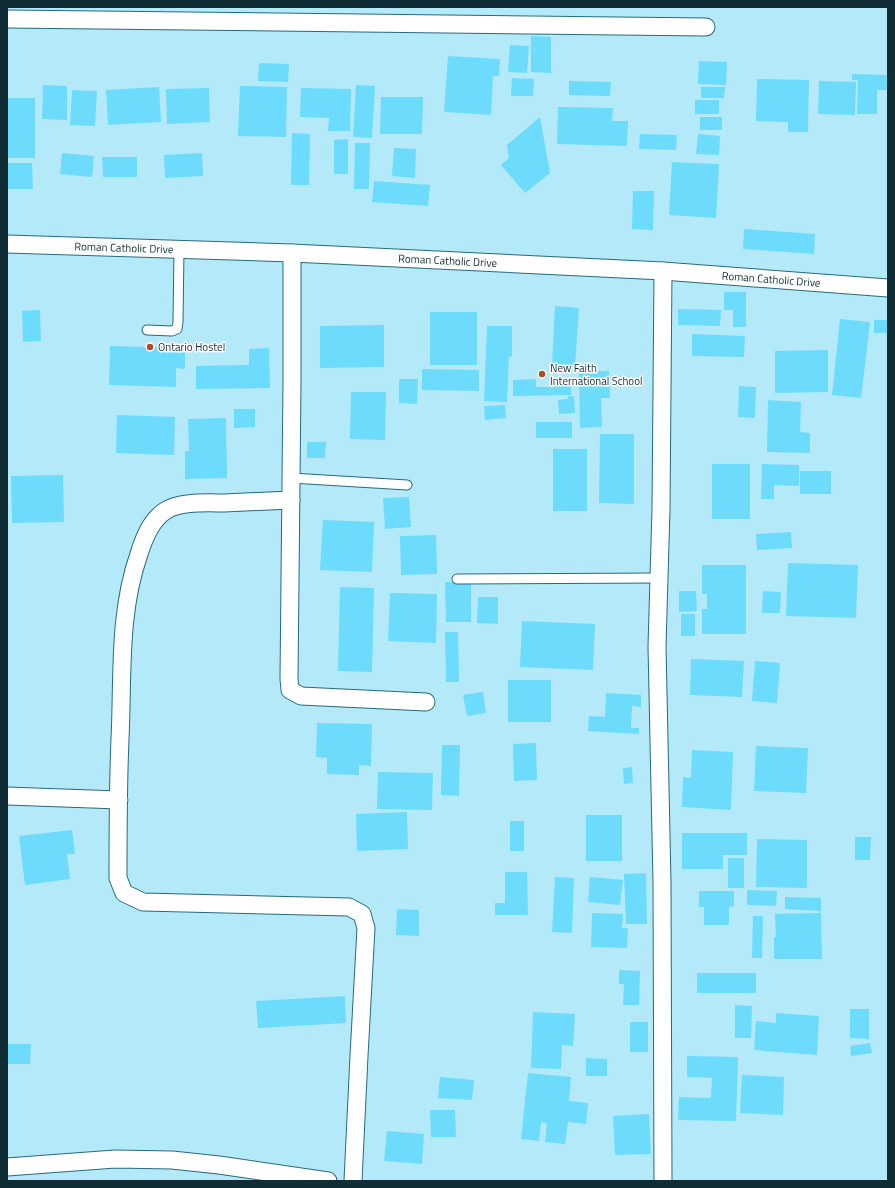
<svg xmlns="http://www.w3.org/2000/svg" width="895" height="1188" font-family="'Titillium Web',sans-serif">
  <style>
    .building { fill: #6ddbfc }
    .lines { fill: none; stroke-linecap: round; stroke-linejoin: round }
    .service-casing { stroke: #266a7d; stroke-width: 11 }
    .minor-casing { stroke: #266a7d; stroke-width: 19 }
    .service { stroke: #fff; stroke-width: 9 }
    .minor { stroke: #fff; stroke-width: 17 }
    .poi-dot { fill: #b34c25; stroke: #fff; stroke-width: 1.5 }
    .labels { text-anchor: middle; stroke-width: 3; stroke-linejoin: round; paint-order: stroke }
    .street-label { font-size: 11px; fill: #102c34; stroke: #fff }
    .poi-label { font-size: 11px; fill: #102c34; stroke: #fff; text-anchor: start }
  </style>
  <rect width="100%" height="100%" fill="#b4e9fa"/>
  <path class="building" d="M531,36L551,37V73L531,72Z
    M510,45L529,46L527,73L508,72Z
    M448,56L500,59L499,76H493L491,115L444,112Z
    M699,61L727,62L726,85L698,84Z
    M259,63L289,64L288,82L258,81Z
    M852,74L888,75V90H877V114H857L858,80H852Z
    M512,78L534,79L533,96H511Z
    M757,79L809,80L808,132H788V122L756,121Z
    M569,81L611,82L610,96L569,95Z
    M819,81L856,82L855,115L818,114Z
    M43,85L67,86V120L42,119Z
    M356,85L375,86L372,138L353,137Z
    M240,86L287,87L286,137L238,136Z
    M159,87L161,122L108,125L106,90Z
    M701,87H725L724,98H701Z
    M209,88L210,122L167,124L166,89Z
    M301,88L351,89L350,131H328L329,118L300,117Z
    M72,90L97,91L95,126L70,125Z
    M381,97H423L422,134H380Z
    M7,98H35V158H7Z
    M695,100H719V114H695Z
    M558,107L613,108L612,121H628L627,146L557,144Z
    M540,117L550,173L525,193L501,165L509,158L507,145Z
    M700,117H722V130H700Z
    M292,133L310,134L309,185H291Z
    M640,134L677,135L676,150L639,149Z
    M698,134L720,136L719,155L696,154Z
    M348,139V174H334V140Z
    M355,143H370L369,189H354Z
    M394,148L416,149L415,178L392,176Z
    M62,153L94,156L92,177L60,174Z
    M202,153L203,176L165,178L164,155Z
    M102,157H137V177H103Z
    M672,162L719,164L716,218L669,215Z
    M7,163H32L33,189H7Z
    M374,181L430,185L428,206L372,202Z
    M633,191H654L653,230L632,229Z
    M744,229L815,234L814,254L743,249Z
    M724,292H746V327H733V310H724Z
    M555,306L579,308L575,367L552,365Z
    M678,309L721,310L720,326L678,325Z
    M40,310L41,341L23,342L22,311Z
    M430,312H477V365H430Z
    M840,319L870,322L861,398L832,395Z
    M874,320H888V333H874Z
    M384,325V367L320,368V326Z
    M487,326H512V357L509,356L507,402L484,401Z
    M692,334L745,336L744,357L692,356Z
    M110,346L185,348V369L176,368V387L109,385Z
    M269,348L270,388L196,389V366L249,365V349Z
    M828,350V392L775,393V351Z
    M422,369L479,370V391L422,390Z
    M579,371H609L610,398H601L602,427L580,428Z
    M571,378V395L513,396V380L536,379V387H553V379Z
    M399,379H418L417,404L399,403Z
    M739,386L756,387L755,418L738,417Z
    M351,392H386L385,440L350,439Z
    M568,396H574L575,413L559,414L558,400L568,399Z
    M768,400L801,402L800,432L810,433V453L767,452Z
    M505,405L506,418L485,420L484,406Z
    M234,409H255V427L234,428Z
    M117,415L175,417L174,455L116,453Z
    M226,418L227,478L185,479V451H189L188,419Z
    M536,422H572V438H536Z
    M600,434H634V504L599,503Z
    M307,442H326L325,458H307Z
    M553,449H587V511H553Z
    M712,464H750V519H712Z
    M762,464L799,465V486L774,485V499H761Z
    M800,471H831V494H800Z
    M63,475L64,522L12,523L11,476Z
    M409,497L411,527L385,529L383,498Z
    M323,520L374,522L372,572L320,570Z
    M791,532L792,548L757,550L756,534Z
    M436,535L437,574L401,575L400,536Z
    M788,563L858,565L856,618L786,616Z
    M702,565H746V634H702V609H707V594H702Z
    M445,582H471V622H446Z
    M340,587L374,588L372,672L338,671Z
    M679,591H696L697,611L679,612Z
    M763,591L781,592L780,613H762Z
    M390,593L437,594L436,643L388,641Z
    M478,597H498V624L477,623Z
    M681,614H695V636H681Z
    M522,621L595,624L593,670L520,667Z
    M445,632H458L459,682H446Z
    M691,659L744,661L742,697L690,695Z
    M755,661L780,663L777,703L752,701Z
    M508,680H551V722H508Z
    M483,692L486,713L467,716L463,695Z
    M606,693L641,695V707L632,706L631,728H639V734L588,731L589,716L605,717Z
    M317,723L372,724L371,766L359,765V775L327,774V758L316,757Z
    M536,743L537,780L514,781L513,744Z
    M442,745H460L459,796L441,795Z
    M756,746L808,748L806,793L754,791Z
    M692,750L733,752L731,810L682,807L683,777L691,778Z
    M632,767L633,783L624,784L623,768Z
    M378,772L433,773L432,810L377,809Z
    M407,812L408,849L357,851L356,814Z
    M586,815H622V861H586Z
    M510,821H524V851H510Z
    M72,830L75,854H67L70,879L25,885L19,836Z
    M682,833H747V855H723V869H682Z
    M855,837H871L870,860H855Z
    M757,839L807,840V888L756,887Z
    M728,858H744V888H728Z
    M505,872H527L528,915H495V903H505Z
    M646,873L647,924H626L624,874Z
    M555,877L574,878L572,933L552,932Z
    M590,877L623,880L620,905L588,902Z
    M747,890L777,891L776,906L747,905Z
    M699,891H734V906L729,907V925H704V907H699Z
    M785,897L821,898V911L785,909Z
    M397,909L419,910V936L396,935Z
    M592,913L623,914L622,928H628L627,948L591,947Z
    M821,913L822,959H774V937H776L775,914Z
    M753,916H763L762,958H752Z
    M619,970L640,971L639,1005H623L624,984H619Z
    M697,973H756V993H697Z
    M345,996L346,1023L258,1028L256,1001Z
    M735,1005L752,1006L751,1038H735Z
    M850,1009H869V1039L850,1038Z
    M533,1012L575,1014L573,1046L562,1045L561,1069L531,1068Z
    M776,1013L819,1016L817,1055L754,1050L756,1021L776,1023Z
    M630,1022H648V1052H630Z
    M870,1043L872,1053L851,1056L850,1046Z
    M7,1044H31L30,1064H7Z
    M687,1056L738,1057L736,1121L678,1120L679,1097L711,1098L712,1078L687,1077Z
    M586,1058L607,1059V1076H586Z
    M528,1073L571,1077L569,1101L588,1103L586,1124L568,1122L565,1144L545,1142L547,1123L541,1122L539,1141L521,1139Z
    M742,1075L784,1077L783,1115L740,1113Z
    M440,1077L474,1080L472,1100L438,1098Z
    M430,1110H455L456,1137H431Z
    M649,1114L651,1154L615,1155L613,1116Z
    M387,1131L424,1134L422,1164L384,1161Z"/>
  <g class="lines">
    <defs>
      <path id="service" d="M147,330L172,331L177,329L178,322L179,249
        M291,478L407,485
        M457,579L659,578"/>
      <g id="minor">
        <path d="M7,19L706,27"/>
        <path id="s1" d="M7,244L292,253L663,271L888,288"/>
        <path d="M292,253V382L289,679L290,690L301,696L426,702"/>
        <path d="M291,500C269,501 246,502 224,503C208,503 179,501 165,511C151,520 144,538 139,554C118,614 123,677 120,739C118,785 118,831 118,878L124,893L143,902L349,907L362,914L366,928L359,1056L353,1181"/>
        <path d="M7,796L119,800"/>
        <path d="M7,1167L115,1159L172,1160L219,1165L328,1181"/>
        <path d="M663,1181L662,882L657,646L661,509L663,271"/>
      </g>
    </defs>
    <use href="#service" class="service-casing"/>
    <use href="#minor" class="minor-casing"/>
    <use href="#service" class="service"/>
    <use href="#minor" class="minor"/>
  </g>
  <g class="poi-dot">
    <circle cx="150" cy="347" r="4"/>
    <circle cx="542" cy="374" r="4"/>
  </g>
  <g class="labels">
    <g class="street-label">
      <text dy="4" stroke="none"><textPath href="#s1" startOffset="117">Roman Catholic Drive</textPath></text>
      <text dy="4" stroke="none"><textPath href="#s1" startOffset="441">Roman Catholic Drive</textPath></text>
      <text dy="4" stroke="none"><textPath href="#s1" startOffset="765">Roman Catholic Drive</textPath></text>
    </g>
    <g class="poi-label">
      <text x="158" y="351">Ontario Hostel</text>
      <text x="550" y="372">New Faith<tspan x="550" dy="13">International School</tspan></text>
    </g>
  </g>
  <rect width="895" height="1188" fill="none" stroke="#102c34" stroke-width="16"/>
</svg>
